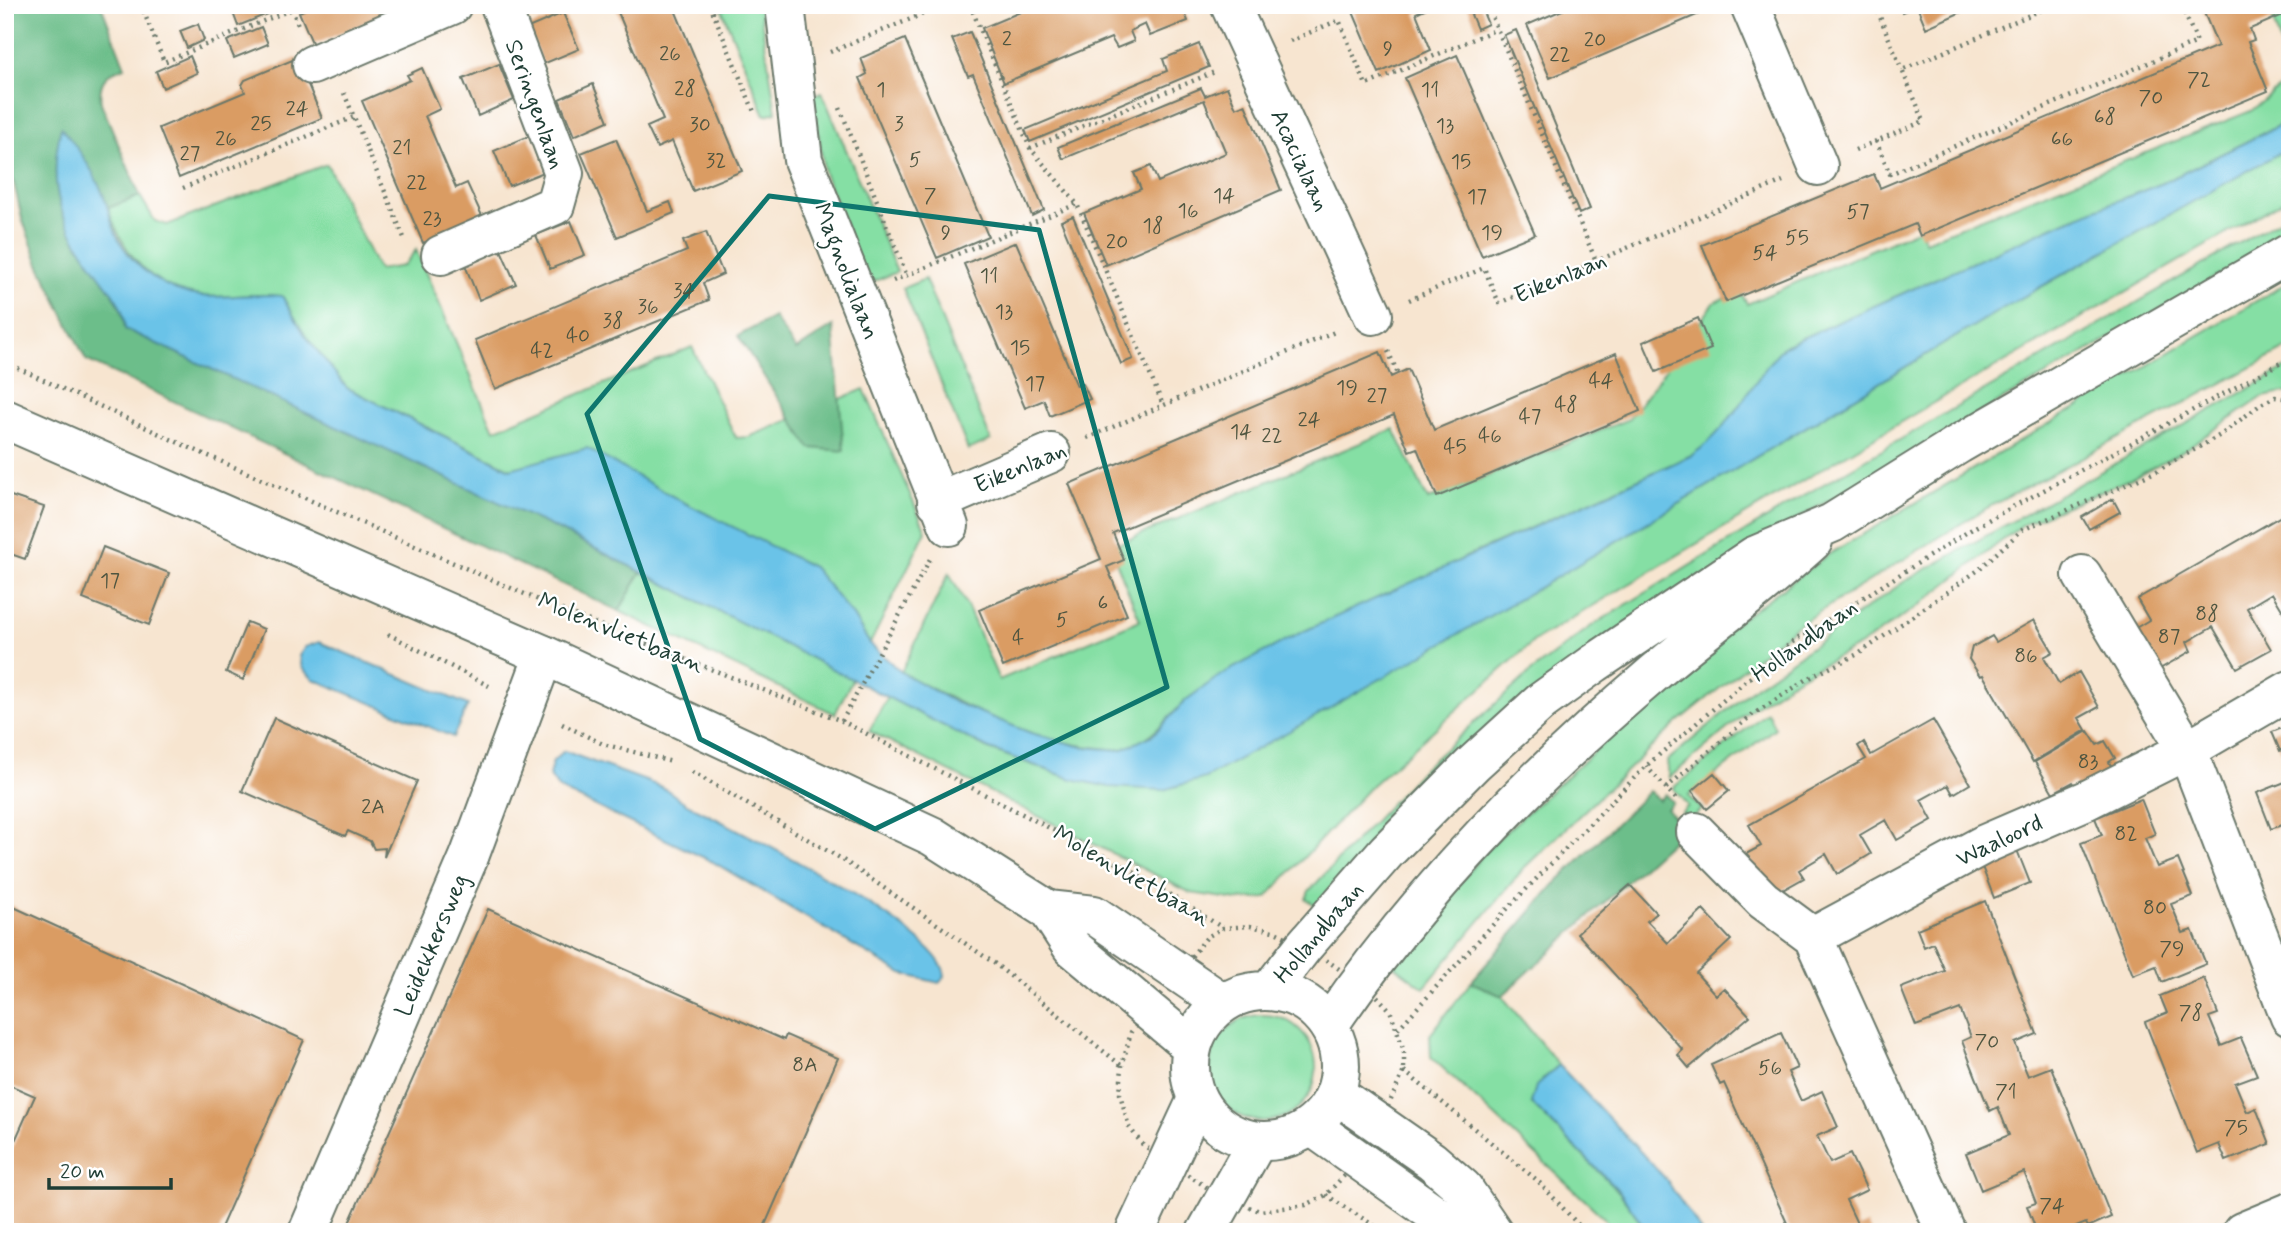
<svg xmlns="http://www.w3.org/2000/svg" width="2295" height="1237" font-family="Mynerve,sans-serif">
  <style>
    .green { fill: #85dfa4; stroke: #528e6c; stroke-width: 2 }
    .forest { fill: #6cbe8a; stroke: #467e5f; stroke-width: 2 }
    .water { fill: #6ac3e8; stroke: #44808e; stroke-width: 2 }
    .building { fill: #da9c64 }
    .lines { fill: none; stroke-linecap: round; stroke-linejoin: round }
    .minor-casing { stroke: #6b786b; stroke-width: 42 }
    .tertiary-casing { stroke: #6b786b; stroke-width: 42 }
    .secondary-casing { stroke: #6b786b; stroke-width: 42 }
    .path { stroke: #6b786b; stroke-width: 4.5; stroke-dasharray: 2 5; stroke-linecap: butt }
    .minor { stroke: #fff; stroke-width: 38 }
    .tertiary { stroke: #fff; stroke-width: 38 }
    .secondary { stroke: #fff; stroke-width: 38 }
    .marked { fill: none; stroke: #0f766e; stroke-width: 5; stroke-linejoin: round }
    .labels { text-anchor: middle; stroke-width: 5; stroke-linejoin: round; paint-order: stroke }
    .number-label { font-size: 21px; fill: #4e5540 }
    .street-label { font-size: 24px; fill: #1f3d34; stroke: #fff }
  </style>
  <rect width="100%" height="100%" fill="#fff"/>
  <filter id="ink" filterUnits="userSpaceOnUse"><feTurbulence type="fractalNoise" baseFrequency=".0143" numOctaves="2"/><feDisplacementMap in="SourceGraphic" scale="14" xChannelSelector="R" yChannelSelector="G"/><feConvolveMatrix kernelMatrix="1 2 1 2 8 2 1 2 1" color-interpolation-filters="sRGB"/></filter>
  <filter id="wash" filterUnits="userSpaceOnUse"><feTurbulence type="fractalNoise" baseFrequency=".00686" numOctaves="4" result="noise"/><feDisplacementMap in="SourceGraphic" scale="28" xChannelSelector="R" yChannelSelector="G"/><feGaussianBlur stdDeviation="1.57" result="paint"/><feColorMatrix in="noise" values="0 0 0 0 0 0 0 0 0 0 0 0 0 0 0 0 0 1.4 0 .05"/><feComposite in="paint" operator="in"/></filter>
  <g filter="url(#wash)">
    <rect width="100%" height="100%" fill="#f7e5d0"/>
    <path class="green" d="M720,5H759L776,112L765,115Z
      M2290,13V76L2273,20Z
      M2290,79V120L2163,183L2068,220L1784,346L1712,442L1692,455L1468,556L1186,700C1167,720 1150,741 1123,749C1116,751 1108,749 1101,748C1030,742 963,706 901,672L949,573L967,606L999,680L1140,620L1110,547L1394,429L1428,500L1629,419L1715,302L1740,291L1747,304L1919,229L1925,241L2251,111Z
      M822,92L897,272L868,284L824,173L813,95Z
      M2290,147V197L1916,413L1534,641L1371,786L1266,898L1238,900L1191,893L869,731L888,696L986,748L1072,779L1205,778L1547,583L2005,307Z
      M327,164L378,270L403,266L416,250L494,430L692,347L736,438L749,437L864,389L926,531L870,644L853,616L681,501L587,449L511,469L347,388L305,335L282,296C254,292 227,299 200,296C151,289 123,253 108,208L140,196L155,221L167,225Z
      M2290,214V234L1759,541L1320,908L1306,899L1309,891L1425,767L1532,671L1590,627L1808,493Z
      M925,279L991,440L968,450L903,288Z
      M2290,281V347L1985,509L1795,627L1678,722L1524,868L1424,988L1392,964L1490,846L1733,625L1826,556Z
      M2290,366V392L2263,397L2178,454L2132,478L2022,525L1921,604L1861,645L1802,675L1747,712L1669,778L1667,761L1757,685L1905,581Z
      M641,572L853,678L835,714L619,611Z
      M1767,712L1775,728L1688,796L1702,809L1689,820L1682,812L1688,806L1673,788Z
      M1471,982L1502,996L1559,1065L1543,1079L1531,1103L1619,1192L1648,1232H1614L1604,1218L1431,1057L1430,1035Z
      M1210 1068a53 53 0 1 1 106 0a53 53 0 1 1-106 0Z"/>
    <path class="forest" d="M6,5H101L125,67C105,73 98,82 101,103L140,196L108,208L100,187L61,128C46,194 62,224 101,277C114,295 123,306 125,329L557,529L641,572L619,611L86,360L39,264L22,218L13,179Z
      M774,317L796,350L833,326L844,451L810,448L738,336Z
      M1649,791L1659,800L1665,794L1673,803L1667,809L1688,833L1677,836L1502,996L1471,982L1553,886Z"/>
    <path class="water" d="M2290,120V147L2005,307L1547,583L1311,719L1205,778L1163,790L1109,787L1072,779L987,748L557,529L125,329C124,305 114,295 100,276C62,223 46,194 61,127C76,146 89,163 99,185C107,201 110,220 117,236C133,268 166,292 201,296C228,299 254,292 282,296L305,335L347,388L510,469L587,448L681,501L813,567L853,616L870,644L901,672L954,702L1031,733L1083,747L1121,750L1153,735L1186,700L1222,674L1300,633L1692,455C1733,428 1750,381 1784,346L2068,220L2163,183Z
      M319,642L468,705L453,737L313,679L302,668L299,656L305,647Z
      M564,751C595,763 628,774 659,786C670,790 680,801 691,806C734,828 945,931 945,977L939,983L902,974L713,862L559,789L549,775L553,761Z
      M1559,1065L1664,1177L1702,1232H1648L1619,1191L1531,1103L1536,1086Z"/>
    <g id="blocks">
      <path class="building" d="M242,5H269L272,12L238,26L232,10Z
        M315,5H408L313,45L299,12Z
        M615,5H673L742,171L693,191L672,141L657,148L647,127L663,120Z
        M1037,5H1182L1188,21L1150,36L1145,24L1130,31L1134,41L1117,48L1111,38L1004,83L982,28Z
        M1350,5H1433L1416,13L1431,50L1379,73Z
        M1467,5H1480L1488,24L1477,29Z
        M1574,5H1720L1550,78L1527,25Z
        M1899,5H1977L1926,28L1917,6L1902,12Z
        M2207,5H2290V12L2250,29L2254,40L2248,42L2268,91L1920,236L1915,224L1726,302L1702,245L1874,174L1880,188L2218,46L2202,8Z
        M563,13L579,49L543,64L528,28Z
        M198,24L204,40L187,48L180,31Z
        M261,27L268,44L234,58L227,41Z
        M1516,30L1590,209L1579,214L1504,35Z
        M970,32L1044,210L1032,216L973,74L968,76L952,39Z
        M905,39L988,236L937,258L860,78L867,74L861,58Z
        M1199,44L1209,67L1030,142L1025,130L1167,71L1163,59Z
        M1457,55L1535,234L1482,256L1405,78Z
        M190,56L197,73L163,88L156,71Z
        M297,58L322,118L179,178L159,128L245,92L242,85L245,80Z
        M499,64L514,100L478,116L463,79Z
        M422,68L440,109L425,116L456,188L467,183L483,218L423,243L362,101L410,80L407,75Z
        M593,84L608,121L574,136L559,99Z
        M1227,87L1236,108L1245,104L1281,190L1106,265L1084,213L1141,189L1134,173L1151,166L1158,182L1226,153L1204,100L1063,159L1058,147L1201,88L1205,96Z
        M529,136L544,172L509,186L494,151Z
        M616,139L647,211L670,202L674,213L617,237L581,153Z
        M1073,216L1133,359L1121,364L1061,221Z
        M571,221L585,255L550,269L536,235Z
        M706,232L723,274L703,283L709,300L495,389L475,340L687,251L683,241Z
        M1016,242L1077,386L1083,384L1090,399L1050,416L1044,400L1025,408L964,264Z
        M501,250L516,284L479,300L465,265Z
        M1698,318L1711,349L1656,372L1643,342Z
        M1380,352L1391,377L1408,369L1434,430L1616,353L1640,411L1437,497L1417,448L1409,451L1394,415L1113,533L1124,560L1107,567L1127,615L1003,667L979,610L1101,559L1069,484Z
        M5,494L44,507L25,559L5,552Z
        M2113,499L2120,512L2089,529L2082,517Z
        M2290,511V623L2272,593L2247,608L2271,649L2237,668L2213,627L2187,642L2191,651L2158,670L2134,629L2149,620L2137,599Z
        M103,547L169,573L149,625L83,599Z
        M2034,620L2053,652L2044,657L2059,684L2079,672L2099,707L2079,718L2086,730L2033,762L1983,675L1980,676L1969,659L1972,647L1992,636L1996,642Z
        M247,622L264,629L243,680L226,672Z
        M274,718L417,781L384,857L385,848L374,849L370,841L348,831L345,836L242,791Z
        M1933,720L1970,784L1953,794L1948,785L1921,800L1932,820L1897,840L1886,820L1860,835L1871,854L1837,874L1826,854L1799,870L1804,878L1770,897L1746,854L1761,846L1749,825L1866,759L1858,746L1864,742L1871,755Z
        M2290,725V746L2280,751L2272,732Z
        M2088,731L2097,745L2105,741L2115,758L2109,762L2118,778L2082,798L2073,782L2053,793L2035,762Z
        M1714,773L1729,791L1707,809L1692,791Z
        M2290,780V822L2271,829L2257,793Z
        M2141,799L2155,834L2145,838L2157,867L2178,859L2193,896L2171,904L2183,933L2192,930L2206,964L2162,982L2156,966L2133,975L2081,843L2102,835L2095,818Z
        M2017,850L2030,883L1994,898L1981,864Z
        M1630,885L1656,913L1647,921L1668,943L1703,910L1731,940L1696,973L1716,995L1724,988L1750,1016L1689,1068L1678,1055L1683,1050L1577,933Z
        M1985,901L2037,1034L2015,1043L2021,1059L2028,1076L2051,1067L2111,1217L2088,1227L2086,1223L2064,1232H2037L2027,1206L2036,1203L2024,1172L1981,1190L1966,1153L2009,1135L1998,1107L1990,1111L1976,1077L1962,1041L1971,1037L1960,1009L1916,1026L1901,988L1945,971L1933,943L1924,947L1917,929Z
        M5,903L304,1040L219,1232H5V1163L35,1096L5,1083Z
        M488,909L784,1040L786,1035L838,1058L762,1232H345Z
        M2204,978L2218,1014L2209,1017L2221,1046L2241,1038L2257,1075L2235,1083L2247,1112L2256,1108L2270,1144L2226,1161L2219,1144L2197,1153L2145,1022L2167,1013L2160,996Z
        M1781,1033L1797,1068L1788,1072L1801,1101L1822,1091L1838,1127L1817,1136L1830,1163L1850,1154L1867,1190L1846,1200L1859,1228L1867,1224L1871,1232H1791L1724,1083L1720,1085L1711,1065Z"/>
    </g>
  </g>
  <g filter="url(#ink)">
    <use href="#blocks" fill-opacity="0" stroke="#6b786b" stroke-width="2"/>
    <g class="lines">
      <defs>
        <path id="minor" d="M785,5L803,160L949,526
          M1230,5L1373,315
          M1750,5L1818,166
          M312,65L452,5
          M441,255L555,205L564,173L500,5
          M937,502L1051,453
          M2082,575L2187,750L2290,1017
          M1696,832L1763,900L1813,937L1946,1232
          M1813,937L1985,844L2087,800L2187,750L2290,690
          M308,1232L469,857L544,655
          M2242,1232L2290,1212"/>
        <path id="tertiary" d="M1336,1094L1432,1161L1463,1188L1493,1232
          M1311,1126L1442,1219L1470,1232
          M1135,1232L1197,1099
          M1206,1232L1257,1142"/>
        <path id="secondary" d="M5,419L544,655L932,836L1048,910L1072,947L1192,1047
          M1048,910L1094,915L1223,1003
          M1270,990L1304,946L1387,851L1474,763L1542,701L1595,663L1754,556L1832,523L1959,444L2290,253
          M1190 1066a75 75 0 1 1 150 0a75 75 0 1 1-150 0Z
          M1329,1025C1418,894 1533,776 1653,674C1706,629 1762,588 1813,541"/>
      </defs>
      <use href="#minor" class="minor-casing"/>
      <use href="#tertiary" class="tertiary-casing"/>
      <use href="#secondary" class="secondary-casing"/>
      <path class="path" d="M141,5L164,62L302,5
        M710,5L755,114
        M970,5L1030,148L1077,204L1163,405
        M1487,5L1596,261
        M1875,5L1902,70
        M292,9L299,28
        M1290,41L1339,20L1366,85L1497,29
        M830,52L945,5
        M344,93L405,240
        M840,108L907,276
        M1876,141L1890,174L2197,42L2181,5
        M1030,148L1217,71
        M1855,150L1924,121L1902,70L2053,5
        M183,188L354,117
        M893,281L1077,204
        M1409,300L1484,268L1499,303L1783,181
        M1388,351L1398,374
        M5,362L179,443L559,609L842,721L1127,868L1223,928
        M1087,438L1337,331
        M388,634L489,686
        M842,721L930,559
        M562,724L603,744L672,762
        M1646,766L1677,800
        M692,772L840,858L994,963L1122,1066
        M1666,788L1752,715L1809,678L1860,653L1977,571L2022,530L2155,472L2222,434L2261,404L2275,397L2290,399
        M1250,926L1273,931L1309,948L1375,994L1390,1010L1404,1051V1071L1380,1124L1353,1166L1326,1195L1306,1205L1260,1211L1223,1198L1143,1145L1129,1127L1120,1094L1122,1066L1131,1032L1207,937L1223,928Z
        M1398,1029L1508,908L1646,766L1791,643L1977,526L2290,358
        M1404,1071L1538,1181L1585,1232
        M1326,1195L1384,1232"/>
      <use href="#minor" class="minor"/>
      <use href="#tertiary" class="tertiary"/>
      <use href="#secondary" class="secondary"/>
    </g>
  </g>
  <path class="marked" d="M769,196L1039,230L1167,687L875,829L700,739L587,414Z"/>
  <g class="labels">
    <g class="number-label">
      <text x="1007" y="45">2</text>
      <text x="1595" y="46">20</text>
      <text x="1388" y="55">9</text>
      <text x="670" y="60">26</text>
      <text x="1560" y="61">22</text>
      <text x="2199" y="86">72</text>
      <text x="685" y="95">28</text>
      <text x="881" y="96">1</text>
      <text x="1430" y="96">11</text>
      <text x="2151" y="104">70</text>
      <text x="297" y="115">24</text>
      <text x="2105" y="123">68</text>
      <text x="261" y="130">25</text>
      <text x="899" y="130">3</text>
      <text x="700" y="131">30</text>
      <text x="1445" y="132">13</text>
      <text x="226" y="145">26</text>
      <text x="2062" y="145">66</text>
      <text x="402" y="154">21</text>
      <text x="190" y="160">27</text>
      <text x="915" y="166">5</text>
      <text x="716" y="167">32</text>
      <text x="1461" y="168">15</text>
      <text x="417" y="189">22</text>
      <text x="930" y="202">7</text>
      <text x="1224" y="202">14</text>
      <text x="1477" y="203">17</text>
      <text x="1188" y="217">16</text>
      <text x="1858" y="218">57</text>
      <text x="432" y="225">23</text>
      <text x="1153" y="232">18</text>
      <text x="946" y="239">9</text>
      <text x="1492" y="239">19</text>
      <text x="1797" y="244">55</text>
      <text x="1117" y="248">20</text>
      <text x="1765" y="259">54</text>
      <text x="989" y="282">11</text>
      <text x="684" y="297">34</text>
      <text x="648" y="313">36</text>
      <text x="1004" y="318">13</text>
      <text x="613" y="327">38</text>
      <text x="578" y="342">40</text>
      <text x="1020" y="354">15</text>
      <text x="542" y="357">42</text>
      <text x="1601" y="387">44</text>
      <text x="1035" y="390">17</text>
      <text x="1347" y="394">19</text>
      <text x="1377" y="402">27</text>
      <text x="1566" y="411">48</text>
      <text x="1530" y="423">47</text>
      <text x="1309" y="426">24</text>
      <text x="1241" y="438">14</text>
      <text x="1272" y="442">22</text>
      <text x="1490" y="442">46</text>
      <text x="1455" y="453">45</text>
      <text x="110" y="587">17</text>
      <text x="1103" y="609">6</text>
      <text x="2207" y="620">88</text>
      <text x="1062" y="626">5</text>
      <text x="2169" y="643">87</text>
      <text x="1018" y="644">4</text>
      <text x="2026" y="662">86</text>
      <text x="2088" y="768">83</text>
      <text x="373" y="813">2A</text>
      <text x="2126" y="840">82</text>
      <text x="2155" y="914">80</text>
      <text x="2172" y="955">79</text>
      <text x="2191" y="1019">78</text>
      <text x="1987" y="1048">70</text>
      <text x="805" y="1071">8A</text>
      <text x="1770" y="1074">56</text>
      <text x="2006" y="1098">71</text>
      <text x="2236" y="1134">75</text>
      <text x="2052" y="1212">74</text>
    </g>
    <g class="street-label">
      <text transform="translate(536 104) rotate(70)" y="8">Seringenlaan</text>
      <text transform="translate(1301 160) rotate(65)" y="8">Acacialaan</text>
      <text transform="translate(847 271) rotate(69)" y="8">Magnolialaan</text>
      <text transform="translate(1560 277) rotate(-23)" y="8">Eikenlaan</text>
      <text transform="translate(1020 467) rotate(-23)" y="8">Eikenlaan</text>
      <text transform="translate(621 632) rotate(22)" y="8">Molenvlietbaan</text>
      <text transform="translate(1804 640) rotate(-36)" y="8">Hollandbaan</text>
      <text transform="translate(1999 840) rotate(-25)" y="8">Waaloord</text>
      <text transform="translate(1132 875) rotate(30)" y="8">Molenvlietbaan</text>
      <text transform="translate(1318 932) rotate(-50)" y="8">Hollandbaan</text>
      <text transform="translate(431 945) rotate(-67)" y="8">Leidekkersweg</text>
    </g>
  </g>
  <rect width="2295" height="1237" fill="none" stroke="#fff" stroke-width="28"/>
  <path d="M49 1178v10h122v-10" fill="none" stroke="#1f3d34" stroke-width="3.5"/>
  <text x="60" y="1178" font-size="21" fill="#1f3d34" stroke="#ffffff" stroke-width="5" paint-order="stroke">20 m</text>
</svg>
